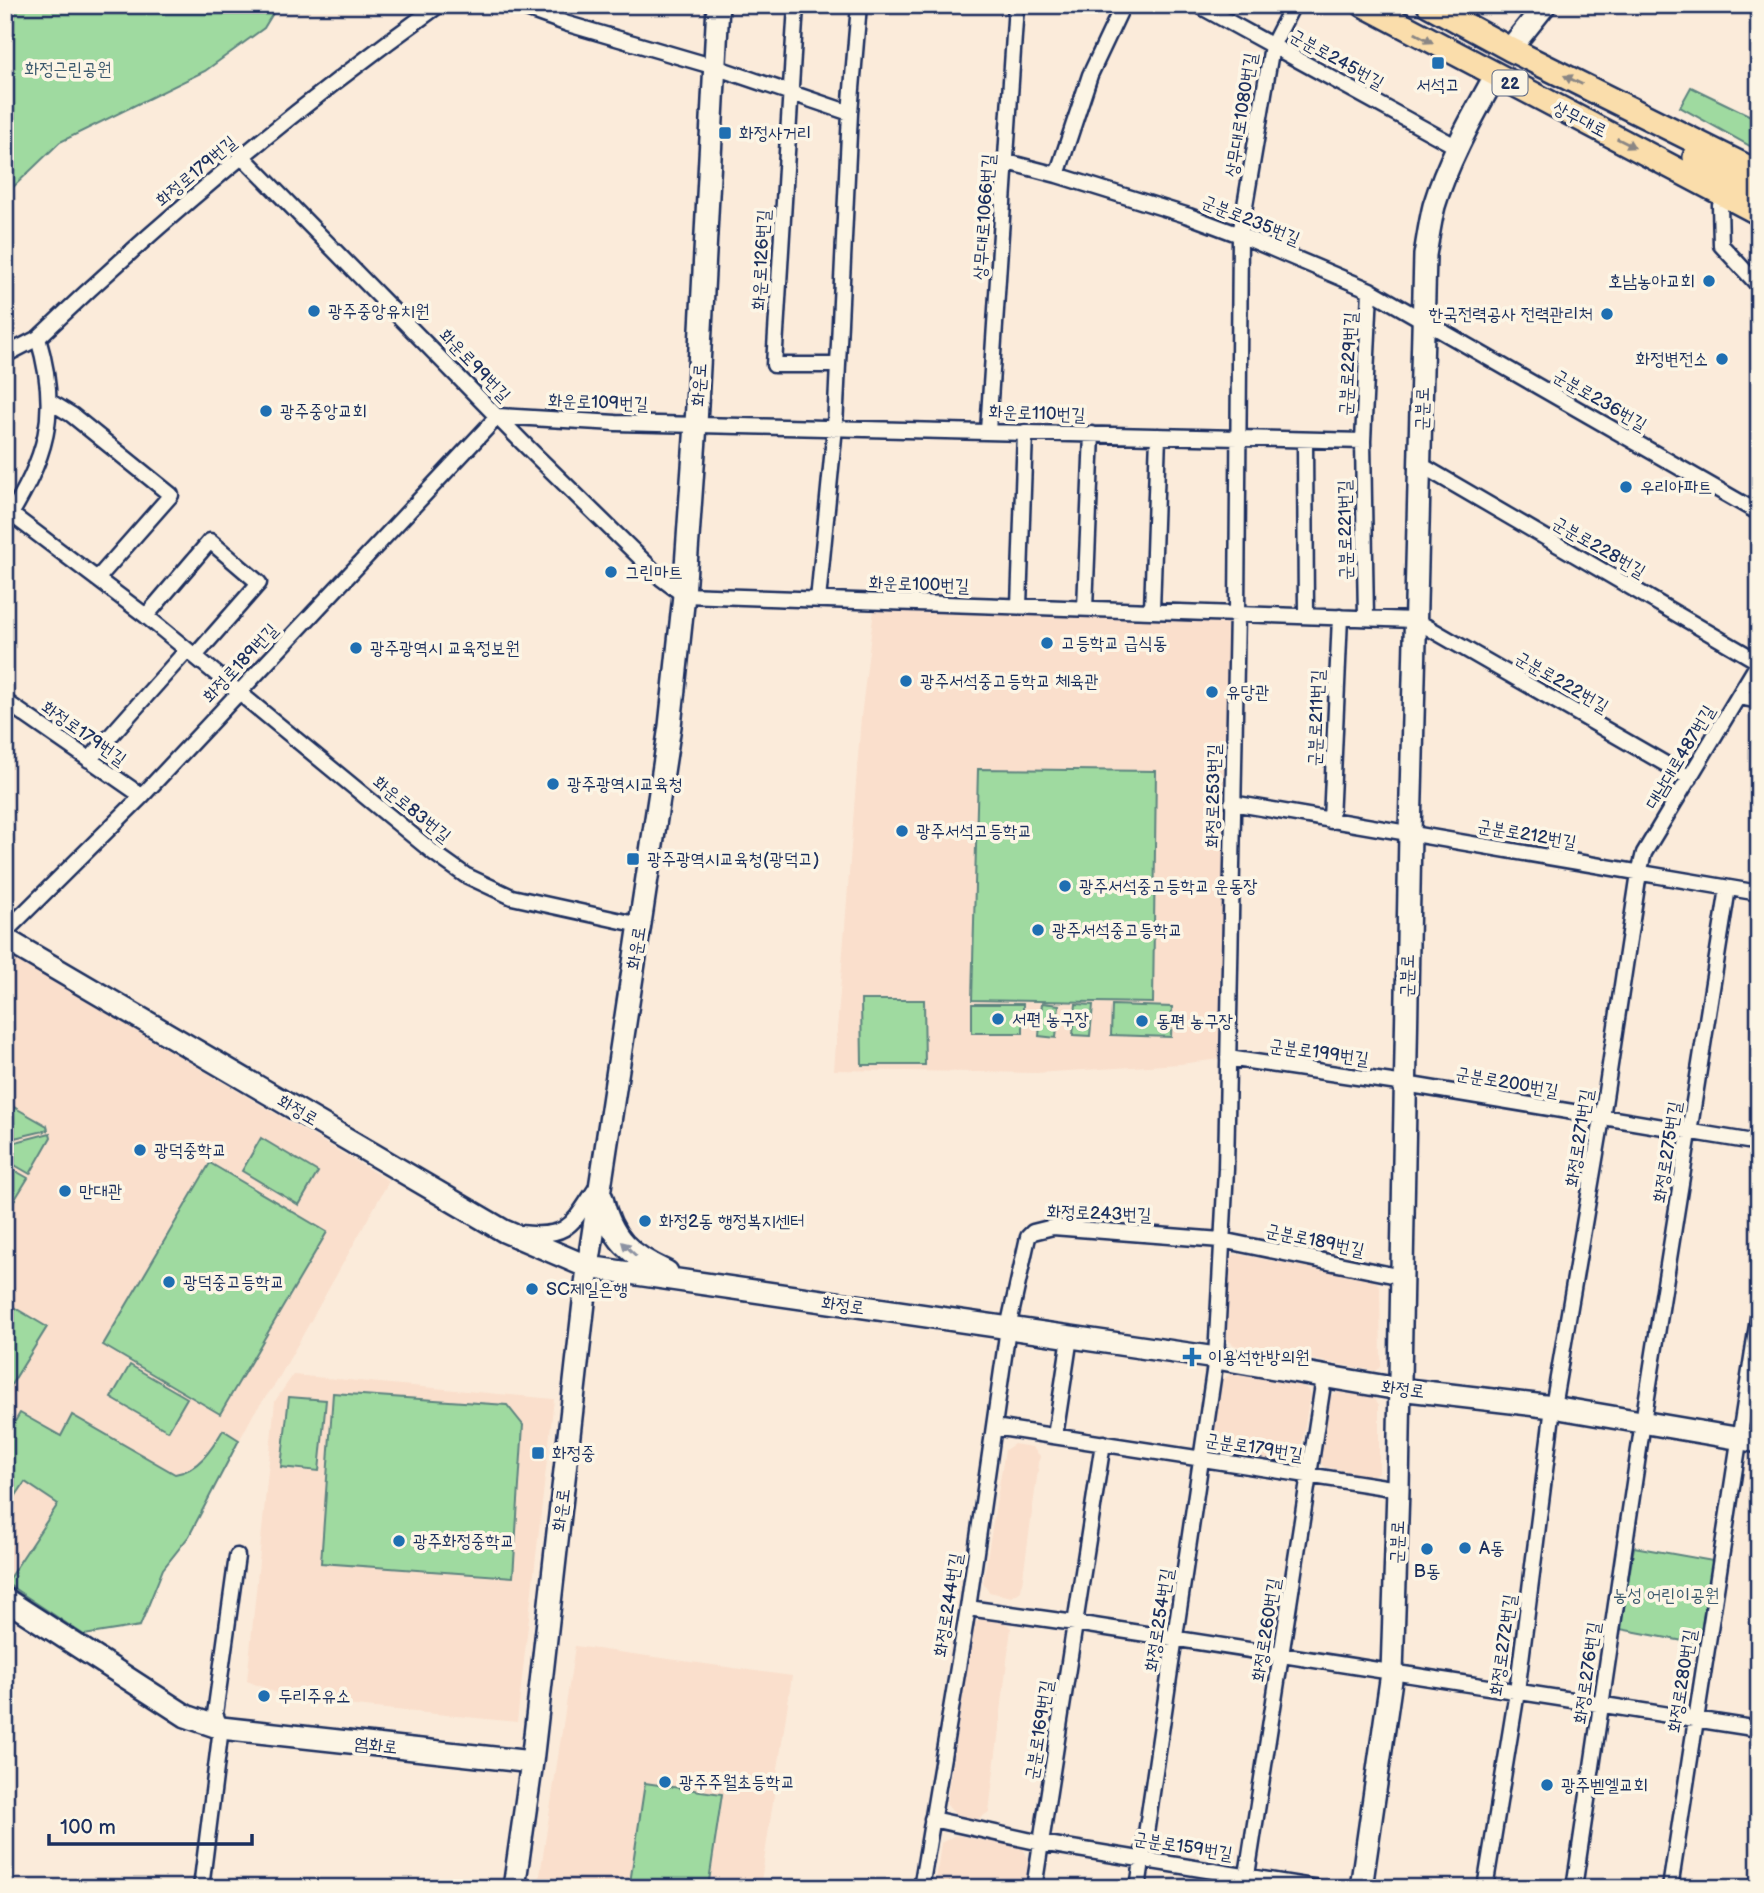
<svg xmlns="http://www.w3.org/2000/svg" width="1764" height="1893" font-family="'Balsamiq Sans','Poor Story',sans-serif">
<rect width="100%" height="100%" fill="#fbebda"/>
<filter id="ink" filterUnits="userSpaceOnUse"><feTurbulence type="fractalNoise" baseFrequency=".0143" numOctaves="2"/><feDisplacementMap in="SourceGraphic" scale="14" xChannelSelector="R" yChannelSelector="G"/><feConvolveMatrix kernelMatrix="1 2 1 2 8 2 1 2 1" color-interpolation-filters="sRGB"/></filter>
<g filter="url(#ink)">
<path fill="#fadfcc" d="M875,601L1237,613L1228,1058L1180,1064L1036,1073L834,1070L861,717Z
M5,953L389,1181L276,1383L254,1413L189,1535L163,1569L140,1626L84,1635L5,1582Z
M1235,1254L1373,1279L1380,1286L1381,1367L1375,1371L1234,1345L1227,1339L1228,1260Z
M1232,1373L1301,1383L1310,1393L1300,1457L1290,1464L1219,1452L1211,1440L1221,1381Z
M293,1375L554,1399L517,1722L294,1700L247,1681L275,1401Z
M1337,1392L1374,1397L1379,1405V1472L1371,1476L1324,1467L1317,1458L1328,1397Z
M1014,1444L1032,1447L1040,1456L1021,1591L1012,1597L989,1592L983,1583L1005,1450Z
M984,1617L1002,1620L1011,1628L989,1812L977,1820L956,1815L946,1804L973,1624Z
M575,1646L792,1676L760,1888H538Z
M955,1835L1023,1848L1030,1862L1026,1888H935L941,1843Z"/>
<path fill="#9fdaa0" stroke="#5d847f" stroke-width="2" d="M5,5H278L264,28L205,71L60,142L5,195Z
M1691,87L1759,120V151L1680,107Z
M978,769L1156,771L1153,1003L972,1000Z
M861,1000H924L925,1065H862Z
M1042,1003L1059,1005L1056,1038L1039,1036Z
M972,1004H1023V1033H972Z
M1076,1004L1093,1005L1090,1036L1073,1035Z
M1112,1005L1172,1007L1171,1037L1111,1035Z
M5,1102L47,1126L48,1130L6,1140Z
M50,1133L51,1137L30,1174L6,1160L8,1144Z
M261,1138L318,1172L299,1205L242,1171Z
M210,1163L327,1232L220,1414L103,1345Z
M5,1165L28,1178L9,1209L6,1210Z
M5,1302L47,1327L11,1385L5,1381Z
M130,1365L187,1398L168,1431L111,1398Z
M333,1393L507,1405L523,1425L513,1577L321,1563Z
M289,1397L326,1400L319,1471L281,1467Z
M20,1413L61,1436L72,1415L175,1474C198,1471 212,1449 223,1430L239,1440L189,1536L163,1569L140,1626L84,1635L6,1583L58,1504L25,1482L5,1512V1438Z
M1634,1547L1713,1561L1699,1644L1620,1629Z
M645,1783L722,1794L708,1888H659L630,1883Z"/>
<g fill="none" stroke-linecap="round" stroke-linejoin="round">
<defs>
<path id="street" d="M515,5L568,24L715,67L850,113
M796,5L774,365H837
M1198,5L1457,147
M243,157L522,442L661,578L684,595L1415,620L1690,778
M1007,162L1057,175L1189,216L1240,235L1370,290L1759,513
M1057,175L1090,75L1123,5
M1720,205L1721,245L1759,286
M5,355L38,338
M49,401L72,415L171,495L97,579
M988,431L1016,5
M1305,440L1306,616
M1421,465L1759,662
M11,514L146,616L434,853L465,875L512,897L640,925
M5,524C46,457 61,415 38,338C163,218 298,106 439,5
M818,600L835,427L850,113L859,5
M1019,606L1025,432
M1085,608L1092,434
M1152,610L1158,436
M146,616L210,541L259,583L195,656
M1366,618L1363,441L1370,290
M1739,697L1759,701
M5,701L142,796
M89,760L187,650
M1232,803L1759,893
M1331,821L1340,617
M5,932L142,796L498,416L616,423L1363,441
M1228,1058L1405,1084L1759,1143
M520,1233C569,1239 572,1224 597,1187
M994,1427L1398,1489
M1055,1436L1070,1337
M968,1608L1075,1623L1759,1729
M932,1819L1041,1843L1318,1888
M201,1888L221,1728L215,1714L237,1556
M921,1888L968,1608L1008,1328L1028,1237L1033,1232L1053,1227L1221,1240L1402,1277
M1034,1888L1103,1443
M1138,1888L1216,1358L1226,1169L1237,613L1240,235L1272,46L1293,5
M1245,1888L1324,1378
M1485,1888L1517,1692L1553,1407L1602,1118L1639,873L1644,853L1759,662
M1574,1888L1643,1422L1728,888
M1670,1888L1759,1312"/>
<path id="secondary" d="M1510,49L1545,5
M5,939L504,1231L588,1267L1216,1358L1399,1389L1553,1407L1759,1442
M602,1198C611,1239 630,1255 667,1272
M5,1599L186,1716L221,1728L532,1762
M514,1888L532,1762L588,1267L670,726L684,595L696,424L718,5
M1361,1888L1392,1673L1398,1489L1410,833L1425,255C1428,238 1430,222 1434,206C1448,160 1472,118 1495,76"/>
<path id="primary" d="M1364,5L1759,213
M1429,5L1510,49L1759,173
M1695,157L1759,193"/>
</defs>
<use href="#street" stroke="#1b2f5e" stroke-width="19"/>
<use href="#secondary" stroke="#1b2f5e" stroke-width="26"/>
<use href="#primary" stroke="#1b2f5e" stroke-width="28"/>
<use href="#street" stroke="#fcf5e5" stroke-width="14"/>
<use href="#secondary" stroke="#fcf5e5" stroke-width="21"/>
<use href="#primary" stroke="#faddab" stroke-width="23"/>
</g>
<defs><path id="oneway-solid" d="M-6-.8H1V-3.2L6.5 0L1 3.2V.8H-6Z" transform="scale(1.75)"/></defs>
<g fill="#8a8684">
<use href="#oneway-solid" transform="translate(1424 38) rotate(28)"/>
<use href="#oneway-solid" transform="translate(1573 80) rotate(-154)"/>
<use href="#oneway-solid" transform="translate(1626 143) rotate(27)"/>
</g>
<use fill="#8c92a2" href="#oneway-solid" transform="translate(629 1249) rotate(-136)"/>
</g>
<g fill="#1f6fb2" stroke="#fcf5e5" stroke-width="2.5">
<rect x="1431" y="56" width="14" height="14" rx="3.5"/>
<rect x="718" y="126" width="14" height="14" rx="3.5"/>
<circle cx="1709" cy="281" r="7"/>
<circle cx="314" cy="311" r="7"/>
<circle cx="1607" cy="314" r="7"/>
<circle cx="1722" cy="359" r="7"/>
<circle cx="266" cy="411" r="7"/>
<circle cx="1626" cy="487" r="7"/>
<circle cx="611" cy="572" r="7"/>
<circle cx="1047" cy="643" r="7"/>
<circle cx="356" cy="648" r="7"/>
<circle cx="906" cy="681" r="7"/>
<circle cx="1212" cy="692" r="7"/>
<circle cx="553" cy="784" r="7"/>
<circle cx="902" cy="831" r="7"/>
<rect x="626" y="852" width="14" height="14" rx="3.5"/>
<circle cx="1065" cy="886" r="7"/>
<circle cx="1038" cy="930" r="7"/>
<circle cx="998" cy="1019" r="7"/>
<circle cx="1142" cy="1021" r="7"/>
<circle cx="140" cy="1150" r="7"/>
<circle cx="65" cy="1191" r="7"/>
<circle cx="645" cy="1221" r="7"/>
<circle cx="169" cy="1282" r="7"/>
<circle cx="532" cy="1289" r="7"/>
<path d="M1188.5 1346.5h7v7h7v7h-7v7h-7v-7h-7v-7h7z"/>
<rect x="531" y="1446" width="14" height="14" rx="3.5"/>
<circle cx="399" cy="1541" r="7"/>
<circle cx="1465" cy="1548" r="7"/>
<circle cx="1427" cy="1549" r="7"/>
<circle cx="264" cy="1696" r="7"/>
<circle cx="665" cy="1782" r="7"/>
<circle cx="1547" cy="1785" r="7"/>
</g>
<g text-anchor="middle" stroke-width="7" stroke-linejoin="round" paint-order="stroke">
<rect fill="#fcf5e5" stroke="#5e6a86" stroke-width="2" x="1492.5" y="70.5" width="35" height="25" rx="5"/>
<g font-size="16" font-weight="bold" fill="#1b2f5e">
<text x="1510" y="89">22</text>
</g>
<g font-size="18" fill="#1b2f5e" stroke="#fcf5e5">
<text transform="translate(1337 59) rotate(29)" y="6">군분로245번길</text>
<text transform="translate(1241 115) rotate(-81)" y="6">상무대로1080번길</text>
<text transform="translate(1580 119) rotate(27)" y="6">상무대로</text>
<text transform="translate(196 171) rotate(-40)" y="6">화정로179번길</text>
<text transform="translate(984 217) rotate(-86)" y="6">상무대로1066번길</text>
<text transform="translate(1251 220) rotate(22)" y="6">군분로235번길</text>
<text transform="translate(761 260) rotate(-87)" y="6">화운로126번길</text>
<text transform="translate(1348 364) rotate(-87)" y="6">군분로229번길</text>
<text transform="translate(475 365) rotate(46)" y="6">화운로99번길</text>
<text transform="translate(699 385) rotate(-87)" y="6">화운로</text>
<text transform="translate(1600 400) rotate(30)" y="6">군분로236번길</text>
<text transform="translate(598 402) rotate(2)" y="6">화운로109번길</text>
<text transform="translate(1422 409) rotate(-89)" y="6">군분로</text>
<text transform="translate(1037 413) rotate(2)" y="6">화운로110번길</text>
<text transform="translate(1345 530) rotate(-91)" y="6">군분로221번길</text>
<text transform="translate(1599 547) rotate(30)" y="6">군분로228번길</text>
<text transform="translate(919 584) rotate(2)" y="6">화운로100번길</text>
<text transform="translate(240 663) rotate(-47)" y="6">화정로189번길</text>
<text transform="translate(1562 682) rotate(30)" y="6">군분로222번길</text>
<text transform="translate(1316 718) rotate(-88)" y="6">군분로211번길</text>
<text transform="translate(84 733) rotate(35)" y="6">화정로179번길</text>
<text transform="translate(1680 757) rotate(-59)" y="6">대남대로487번길</text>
<text transform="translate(1213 796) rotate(-89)" y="6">화정로253번길</text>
<text transform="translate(412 809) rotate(39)" y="6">화운로83번길</text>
<text transform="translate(1527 834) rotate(10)" y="6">군분로212번길</text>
<text transform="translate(636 948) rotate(-81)" y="6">화운로</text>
<text transform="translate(1407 976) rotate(-89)" y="6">군분로</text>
<text transform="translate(1319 1052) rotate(8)" y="6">군분로199번길</text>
<text transform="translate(1507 1082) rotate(10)" y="6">군분로200번길</text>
<text transform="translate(298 1110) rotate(30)" y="6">화정로</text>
<text transform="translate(1579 1138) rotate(-81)" y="6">화정로271번길</text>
<text transform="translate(1667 1152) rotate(-81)" y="6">화정로275번길</text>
<text transform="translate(1099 1213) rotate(2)" y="6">화정로243번길</text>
<text transform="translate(1315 1240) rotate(12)" y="6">군분로189번길</text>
<text transform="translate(843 1305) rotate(8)" y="6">화정로</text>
<text transform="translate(1403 1389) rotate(7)" y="6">화정로</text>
<text transform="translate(1254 1447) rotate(9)" y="6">군분로179번길</text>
<text transform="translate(561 1510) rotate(-83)" y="6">화운로</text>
<text transform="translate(1397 1542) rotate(-88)" y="6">군분로</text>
<text transform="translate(948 1605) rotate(-81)" y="6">화정로244번길</text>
<text transform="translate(1159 1620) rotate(-81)" y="6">화정로254번길</text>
<text transform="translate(1266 1630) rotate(-81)" y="6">화정로260번길</text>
<text transform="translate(1503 1645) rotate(-82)" y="6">화정로272번길</text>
<text transform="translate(1587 1673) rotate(-82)" y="6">화정로276번길</text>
<text transform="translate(1682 1681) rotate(-81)" y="6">화정로280번길</text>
<text transform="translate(1039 1730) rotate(-81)" y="6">군분로169번길</text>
<text transform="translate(376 1745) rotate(6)" y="6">염화로</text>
<text transform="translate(1183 1846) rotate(9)" y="6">군분로159번길</text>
</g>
<g font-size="18" fill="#3c5a6e" stroke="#fcf5e5">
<text x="68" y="75">화정근린공원</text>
<text x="1666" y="1601">농성 어린이공원</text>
</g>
<g font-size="18" fill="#1b2f5e" stroke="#fcf5e5" text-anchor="start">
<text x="1438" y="91" text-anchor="middle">서석고</text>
<text x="739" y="139">화정사거리</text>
<text x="1695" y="287" text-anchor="end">호남농아교회</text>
<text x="328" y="317">광주중앙유치원</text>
<text x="1593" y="320" text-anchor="end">한국전력공사 전력관리처</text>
<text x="1708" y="365" text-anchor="end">화정변전소</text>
<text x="280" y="417">광주중앙교회</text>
<text x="1640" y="493">우리아파트</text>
<text x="625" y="578">그린마트</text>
<text x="1061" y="649">고등학교 급식동</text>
<text x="370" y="654">광주광역시 교육정보원</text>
<text x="920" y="687">광주서석중고등학교 체육관</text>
<text x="1226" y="698">유당관</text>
<text x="567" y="790">광주광역시교육청</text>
<text x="916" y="837">광주서석고등학교</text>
<text x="647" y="865">광주광역시교육청(광덕고)</text>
<text x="1079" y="892">광주서석중고등학교 운동장</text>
<text x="1052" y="936">광주서석중고등학교</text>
<text x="1012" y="1025">서편 농구장</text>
<text x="1156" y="1027">동편 농구장</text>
<text x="154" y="1156">광덕중학교</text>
<text x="79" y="1197">만대관</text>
<text x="659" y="1227">화정2동 행정복지센터</text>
<text x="183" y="1288">광덕중고등학교</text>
<text x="546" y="1295">SC제일은행</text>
<text x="1208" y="1363">이용석한방의원</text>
<text x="552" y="1459">화정중</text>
<text x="413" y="1547">광주화정중학교</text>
<text x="1479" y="1554">A동</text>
<text x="1427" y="1577" text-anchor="middle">B동</text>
<text x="278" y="1702">두리주유소</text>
<text x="679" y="1788">광주주월초등학교</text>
<text x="1561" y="1791">광주벧엘교회</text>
</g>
</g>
<rect width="1764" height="1893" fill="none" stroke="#fcf5e5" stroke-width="28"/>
<rect x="14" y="14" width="1736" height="1865" fill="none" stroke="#1b2f5e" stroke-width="2.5" filter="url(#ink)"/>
<path d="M49 1834v10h203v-10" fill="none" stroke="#1b2f5e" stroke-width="3.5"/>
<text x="60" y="1834" font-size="21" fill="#1b2f5e" stroke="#fcf5e5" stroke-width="5" paint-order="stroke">100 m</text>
</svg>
